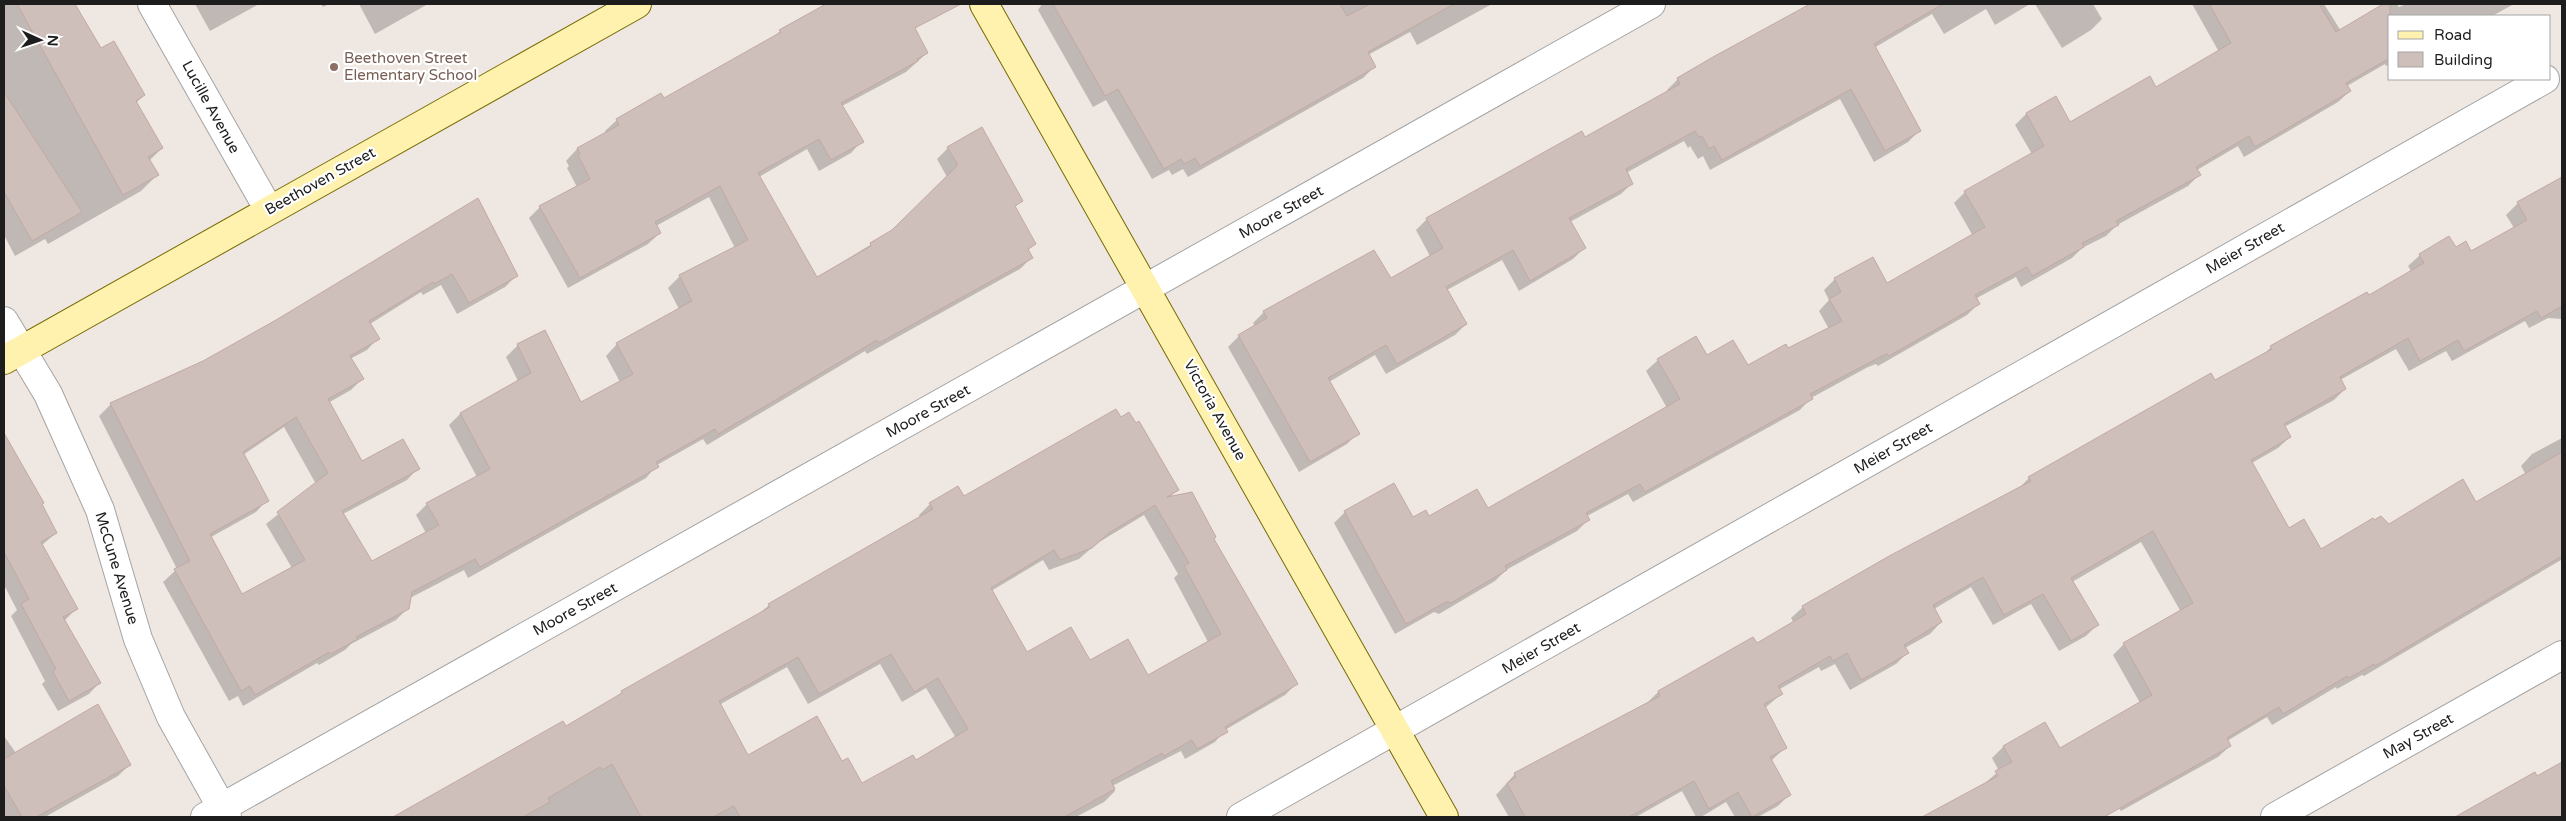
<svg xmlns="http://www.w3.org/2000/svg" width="2566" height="821" font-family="'Varela Round',sans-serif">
<rect width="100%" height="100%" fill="#efe7e1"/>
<path fill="#0003" fill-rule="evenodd" d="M4,4H74L100,50L144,95L136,103L162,148L149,161L157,175L141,191L48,244L45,239L15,256L4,235Z
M195,4H259L210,31Z
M321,4H329L323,7Z
M359,4H428L375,34Z
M833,4H909L920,24L915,29L927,53L906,72L842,106L862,141L851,153L819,171L807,149L759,177L816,278L893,231L947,177L937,159L948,148L1022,200L1014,208L1035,244L1027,251L1031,258L1020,269L867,354L865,351L707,445L703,439L657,465L646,478L468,578L464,570L410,598L408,608L396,620L351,644L345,650L319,665L317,663L243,706L238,696L229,701L163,582L177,569L99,416L111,404L204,362L276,321L478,200L516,276L505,287L457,314L441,285L423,295L421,292L370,324L378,338L367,350L350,359L362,379L351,390L328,403L362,463L418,468L407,480L343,514L371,563L426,533L416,515L427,504L477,477L449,425L460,414L518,381L506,357L518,345L581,404L620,382L606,356L617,344L679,309L668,288L680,276L735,248L709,197L656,226L660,233L648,244L568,288L529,218L540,207L577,187L567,168L569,166L566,161L577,149L606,133L605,131L617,120L664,100L773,38L780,31ZM284,427L316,484L266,524L292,568L242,595L211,537L256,512L267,500L243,455Z
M1042,4H1492L1417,45L1410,32L1368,55L1375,66L1363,78L1188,177L1183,169L1172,175L1169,170L1152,179L1106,100L1093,107L1038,10Z
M1811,4H2030L1995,25L1986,9L1944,34L1932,14L1874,48L1919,131L1908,142L1874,162L1840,99L1710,170L1703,156L1698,159L1690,146L1688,148L1684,141L1626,173L1632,183L1621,194L1570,222L1584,248L1573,259L1519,291L1502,260L1447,290L1466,324L1455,335L1386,374L1375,355L1329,382L1358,433L1347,444L1299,472L1228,347L1239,336L1255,326L1253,323L1264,312L1390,280L1430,256L1416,230L1427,219L1585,139L1668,92L1667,90L1678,79L1714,58Z
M2035,4H2093L2102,19L2091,30L2062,48Z
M2192,4H2324L2341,31L2386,4H2397L2399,7L2406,4H2514L2492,16H2390V64L2386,66L2385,64L2347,86L2350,91L2338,102L2244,157L2238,146L2197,170L2199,175L2188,186L2117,225L2106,236L2082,248L2072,258L2021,287L2016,277L1975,299L1978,304L1967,315L1878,366L1876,364L1868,367L1811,398L1800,410L1633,502L1628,494L1587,516L1588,520L1577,531L1506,570L1495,581L1439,614L1434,612L1395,634L1334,523L1345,512L1412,519L1487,510L1667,408L1646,371L1658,360L1706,357L1747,367L1829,329L1819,311L1829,300L1824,290L1835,279L1887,284L1973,236L1954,203L1965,192L2032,154L2015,125L2026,114L2055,98L2070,123L2156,89L2219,52Z
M2562,179V319L2548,318L2529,328L2525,321L2452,361L2446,351L2409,371L2396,349L2340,380L2345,389L2334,400L2284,427L2290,437L2278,448L2252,463L2288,529L2320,550L2374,522L2388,525L2475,504L2526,475L2521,466L2532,454L2562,438V562L2561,560L2364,676L2362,675L2337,689L2336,687L2272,725L2267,717L2227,741L2230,746L2218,757L2121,811L2119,808L2103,817H1936L1984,784L1999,771L1992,758L2003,747L2059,750L2140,703L2113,655L2124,644L2181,612L2141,542L2072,582L2097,625L2086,636L2059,651L2031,604L1993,625L1971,587L1934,609L1941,622L1930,634L1905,648L1907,653L1896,664L1850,690L1835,664L1821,671L1819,667L1778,690L1781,694L1765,708L1786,747L1771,761L1790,794L1778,806L1758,817H1735L1726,802L1701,817H1696L1682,791L1636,817H1509L1496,795L1515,774L1647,703L1658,692L1757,644L1794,623L1791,618L1803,607L2018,489L2029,478L2214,382L2262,356L2271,347L2368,297L2411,271L2408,266L2420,255L2455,249L2471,253L2514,228L2506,215L2518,203Z
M19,462L56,533L42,545L76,609L64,621L100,682L89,694L58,711L42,684L45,681L11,616L17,610L4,585V471Z
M1177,490L1169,498L1213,539L1296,684L1285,695L1225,730L1215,742L1185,759L1181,751L1112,786L1115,791L1104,802L1076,817L406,816L566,728L615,698L622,692L759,614L769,605L920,518L919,515L930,504L964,498ZM1144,515L1178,574L1174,578L1208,642L1148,676L1090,661L1027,654L991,591L1043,560L1049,570L1079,559L1096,544ZM880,664L902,702L926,688L956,738L916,762L862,785L842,763L747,757L719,705L787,667L808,704Z
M4,736L16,753L129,765L118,776L45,817H4Z
M2562,764V817H2459L2534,774L2537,778Z"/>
<path fill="#cfbfba" stroke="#c2a9a2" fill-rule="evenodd" d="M17,4H75L101,48L114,41L145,95L136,101L163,148L148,157L159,175L123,195Z
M826,4H961L915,28L928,53L917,59L918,61L841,103L864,142L831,160L819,139L758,173L817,277L871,246L870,243L892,230L958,165L947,147L982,127L1023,201L1015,206L1036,244L1028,249L1033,258L879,343L877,340L718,434L715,429L656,462L659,467L480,567L475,559L412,592L409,609L356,637L358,639L331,654L329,652L255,695L250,686L241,691L174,569L190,561L110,403L203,361L276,320L478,198L518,276L469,303L452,274L434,284L433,282L369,321L380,339L350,356L364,379L328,399L362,461L403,439L420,469L342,511L372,561L439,525L426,503L490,469L460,413L531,373L517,344L545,330L581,402L633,374L616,343L692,301L679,275L748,240L720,186L655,222L661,233L580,278L539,206L590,179L578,155L580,154L577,148L619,125L616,119L661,93L664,98L781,32L779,30ZM296,417L328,473L277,512L305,560L242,594L210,534L269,501L243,452Z
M1053,4H1340L1347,16L1370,4H1454L1368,52L1376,67L1307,106L1200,166L1195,158L1184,164L1181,159L1164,169L1118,89L1105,96Z
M1810,4H1943L1874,44L1921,131L1885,151L1851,89L1722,160L1714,146L1709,149L1702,136L1699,137L1695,131L1626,169L1633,184L1569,218L1586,248L1530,281L1513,250L1446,287L1467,324L1397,364L1386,345L1328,378L1360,434L1310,462L1238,335L1267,318L1263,311L1374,250L1391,278L1443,248L1426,218L1582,131L1585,137L1680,84L1677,78L1713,57Z
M2209,4H2319L2336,32L2383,4H2390V58L2346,83L2351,91L2255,147L2249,136L2196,167L2201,175L2116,221L2119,225L2082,243L2084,247L2032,276L2027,267L1975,295L1980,304L1889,356L1887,354L1880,357L1810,394L1813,399L1645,492L1640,484L1586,513L1590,520L1505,566L1507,570L1451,603L1446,602L1406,624L1344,511L1394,483L1413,517L1426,510L1429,516L1477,489L1488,508L1680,399L1657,359L1696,336L1707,355L1733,340L1748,365L1786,344L1788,348L1842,321L1829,299L1841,292L1834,278L1873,257L1887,283L1985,227L1964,191L2044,146L2026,113L2056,96L2070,122L2150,76L2156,87L2231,43Z
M4,92L82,212L32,241L4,192Z
M2562,177V306L2541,318L2537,311L2464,351L2458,340L2420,361L2408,338L2340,377L2346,389L2284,424L2291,437L2251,460L2289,528L2304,519L2321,549L2373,518L2374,520L2381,516L2389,524L2463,479L2476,502L2562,452V556L2375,666L2374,664L2349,678L2347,676L2283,714L2279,707L2227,738L2231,746L2104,817H1922L1998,776L1995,771L2012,762L2003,746L2045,722L2060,748L2152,695L2123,643L2193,603L2153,531L2071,578L2099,625L2071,641L2043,594L2004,615L1983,577L1933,605L1942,622L1904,645L1909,653L1861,680L1847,653L1833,661L1830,656L1778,686L1783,694L1764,704L1787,748L1770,757L1791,795L1752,817L1738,792L1709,809L1694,781L1629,817H1525L1507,783L1516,777L1514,773L1660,696L1658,691L1753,637L1757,643L1806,614L1802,606L1891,555L2031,481L2028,477L2211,373L2215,380L2272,349L2270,346L2367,292L2369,295L2424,263L2419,254L2449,236L2456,247L2466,241L2471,251L2527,220L2517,202Z
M1116,409L1121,417L1129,412L1136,423L1139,421L1179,490L1167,497L1192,492L1216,537L1214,539L1298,684L1225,727L1228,732L1197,749L1192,740L1164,756L1162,753L1111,781L1115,789L1064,817H740L734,806L713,817H641L612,764L602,770L600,767L548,798L550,802L523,817H393L563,721L566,726L622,693L621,691L770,607L768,604L933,509L929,503L958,486L964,496ZM1155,505L1189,563L1184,566L1221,634L1148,675L1128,639L1090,660L1071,627L1027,652L991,588L1054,550L1060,560L1092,548L1109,533ZM891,654L914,692L938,678L968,729L916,760L913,755L862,783L848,758L842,761L817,716L748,755L719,701L798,657L819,694Z
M4,433L44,503L42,504L57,533L41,542L78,609L63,617L101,683L69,701L53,672L56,669L21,604L29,599L4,552Z
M98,704L131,765L36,817H22L4,786V759Z
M2562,762V817H2455L2535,772L2537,776Z"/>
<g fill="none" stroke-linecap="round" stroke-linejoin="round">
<defs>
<path id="street" d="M152,4L269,210
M4,321L48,394L100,510L138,639L171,717L227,817
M205,817L1651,4
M1241,817L2545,79
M2275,817L2562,655"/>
<path id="secondary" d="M984,4L1444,817
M4,360L637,4"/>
</defs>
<use href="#street" stroke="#a4a4a4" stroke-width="30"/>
<use href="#secondary" stroke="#776b00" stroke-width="30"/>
<use href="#street" stroke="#fff" stroke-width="28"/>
<use href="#secondary" stroke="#fff2af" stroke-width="28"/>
</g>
<circle fill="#8d6e63" stroke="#fff" stroke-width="2" cx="334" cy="67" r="5"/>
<g text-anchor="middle" stroke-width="4.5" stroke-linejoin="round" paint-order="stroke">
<g font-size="15" fill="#785e54" stroke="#fff" text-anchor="start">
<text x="344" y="63">Beethoven Street<tspan x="344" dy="17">Elementary School</tspan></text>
</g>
<g font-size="15" fill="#1d1d1d" stroke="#fff">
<text transform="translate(211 107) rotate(61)" y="5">Lucille Avenue</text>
<text transform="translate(320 181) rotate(-29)" y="5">Beethoven Street</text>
<text transform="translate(1281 212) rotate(-29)" y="5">Moore Street</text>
<text transform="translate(2245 248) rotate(-30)" y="5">Meier Street</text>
<text transform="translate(1215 410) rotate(61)" y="5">Victoria Avenue</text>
<text transform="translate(928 411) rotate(-29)" y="5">Moore Street</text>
<text transform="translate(1893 448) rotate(-30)" y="5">Meier Street</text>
<text transform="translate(117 568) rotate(73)" y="5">McCune Avenue</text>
<text transform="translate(575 609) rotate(-29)" y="5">Moore Street</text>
<text transform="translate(1541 648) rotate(-30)" y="5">Meier Street</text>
<text transform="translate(2418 736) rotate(-29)" y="5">May Street</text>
</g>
</g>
<rect width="2566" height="821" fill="none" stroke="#1d1d1d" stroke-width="10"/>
<rect x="2388" y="15" width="162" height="65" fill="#ffffff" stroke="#a5a5a5"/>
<rect x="2398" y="31" width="25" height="8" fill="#fff2af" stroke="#a5a5a5"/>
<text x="2434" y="40" font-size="15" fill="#1d1d1d">Road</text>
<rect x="2398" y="52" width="25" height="15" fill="#cfbfba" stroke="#a5a5a5"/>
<text x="2434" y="65" font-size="15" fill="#1d1d1d">Building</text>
<g transform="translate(40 40) rotate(93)" stroke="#ffffff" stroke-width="4" paint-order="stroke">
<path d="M0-4L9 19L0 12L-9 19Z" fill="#1d1d1d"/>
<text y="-8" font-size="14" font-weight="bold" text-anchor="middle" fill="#1d1d1d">N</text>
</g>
</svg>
